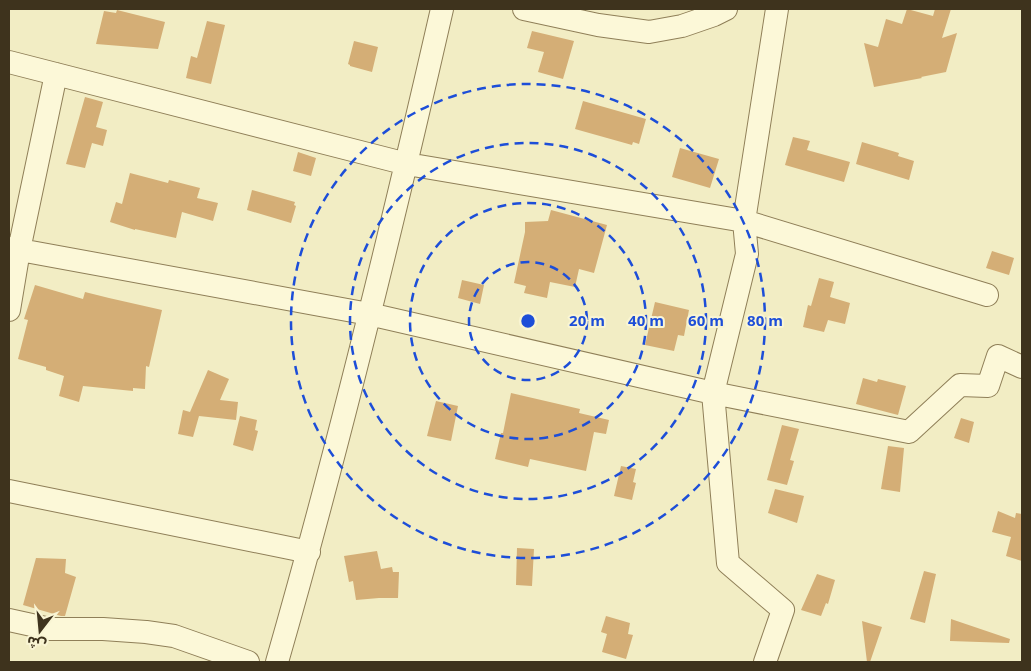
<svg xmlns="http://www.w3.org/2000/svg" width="1031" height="671" font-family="Georgia,'Noto Sans Arabic',serif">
<rect width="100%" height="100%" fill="#f2edc4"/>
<path fill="#d4ae76" d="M907,9L933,16L935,9H951L942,38L957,33L946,72L921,77L922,78L874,87L864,43L878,47L886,19L902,24Z
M117,10L165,22L158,49L96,44L104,11L116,13Z
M207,21L225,25L211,84L186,78L191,56L197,58Z
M532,31L574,41L563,79L538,72L544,52L527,48Z
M354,41L378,47L372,72L350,66V65L348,64Z
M85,97L103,102L96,127L107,130L103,146L92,143L85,168L66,164Z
M583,101L646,119L639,144L633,142L632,145L575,129Z
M793,137L810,141L807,150L850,162L844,182L785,165Z
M862,142L899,153L898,156L914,161L909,180L856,164Z
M680,148L719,159L710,188L672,177Z
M298,152L316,158L311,176L293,171Z
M130,173L168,183L169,180L200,188L197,198L218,203L213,221L182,212L176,238L135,229V230L110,222L116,202L122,204Z
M252,190L295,202L294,205L296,206L291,223L247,210Z
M551,210L607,225L594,273L579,269L575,287L550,282L547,298L524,293L526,286L514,283L525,232V222L548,221Z
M992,251L1014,258L1009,275L986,268Z
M819,278L834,282L830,297L850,303L845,324L828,320L824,332L803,327L808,305L811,306Z
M462,280L484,285L480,304L458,298Z
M35,285L83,299L85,292L109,298L162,310L149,367L146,366L145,389L133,388V391L83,386L79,402L59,396L64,376L46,370V367L18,359L28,320L24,319Z
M655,302L689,310L684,336L678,335L674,351L645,345Z
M208,370L229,379L220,400L238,402L236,420L199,416L193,437L178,434L183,410L190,412Z
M863,378L877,382L878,379L906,386L898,415L856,404Z
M511,393L580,409L579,413L609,420L606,434L594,432L586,471L530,459L528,467L495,459L501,433H503Z
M436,401L458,406L451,441L427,436Z
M240,416L257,420L255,430L258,431L253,451L233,445Z
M961,418L974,422L969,443L954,438Z
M782,425L799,429L790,460L794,461L787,485L767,480Z
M888,446L904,448L900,492L881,489Z
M621,466L636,469L633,482L636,483L632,500L614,496Z
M775,489L804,496L797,523L768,513Z
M998,511L1015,518L1016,513L1022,514V561L1006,556L1011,537L992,532Z
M517,548L534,549L532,586L516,585Z
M377,551L381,569L392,567L393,572H399L398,598H379L356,600L353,581L349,582L344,556Z
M36,558L66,559L65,573L76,577L65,616H61L23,605Z
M924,571L936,574L925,623L910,619Z
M817,574L835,580L828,604L826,603L821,616L801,610Z
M606,616L630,623L628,634L633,635L626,659L602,652L607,634L601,632Z
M951,619L1010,639L1009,643L950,641Z
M862,621L882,627L870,662H867Z"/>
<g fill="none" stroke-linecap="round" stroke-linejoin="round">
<defs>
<path id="minor" d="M524,9L598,25L649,32L682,26L714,15L726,9
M9,62L407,164L744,221L987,295
M9,248L369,314L713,393L909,432L960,385L988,386L998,356L1022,367
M9,310L19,250L56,74
M9,491L309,552
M9,620L50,629H103L146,632L174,636L248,662
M277,662C339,446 392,228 442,9
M765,662L783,610L728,563L713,393L747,254L744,221L777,9"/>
</defs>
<use href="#minor" stroke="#8f7f58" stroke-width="24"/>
<use href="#minor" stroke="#fcf8d8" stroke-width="22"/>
</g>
<g fill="none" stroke="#1d4ed8" stroke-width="2.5" stroke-dasharray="9 6">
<circle cx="528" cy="321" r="59"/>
<circle cx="528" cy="321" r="118"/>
<circle cx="528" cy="321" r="178"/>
<circle cx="528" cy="321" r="237"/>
</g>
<circle cx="528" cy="321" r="8" fill="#1d4ed8" stroke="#f9f5d4" stroke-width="2.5"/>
<g font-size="15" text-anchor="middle" font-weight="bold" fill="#1d4ed8" stroke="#f9f5d4" stroke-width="4" stroke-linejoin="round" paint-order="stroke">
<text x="587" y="326">20 m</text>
<text x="646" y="326">40 m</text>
<text x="706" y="326">60 m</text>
<text x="765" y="326">80 m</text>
</g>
<rect width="1031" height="671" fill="none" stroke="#3e331d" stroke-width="20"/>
<g transform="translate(40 631) rotate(196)" stroke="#f9f5d4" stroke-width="4" paint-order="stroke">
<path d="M0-4L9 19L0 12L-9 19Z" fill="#3e331d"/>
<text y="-8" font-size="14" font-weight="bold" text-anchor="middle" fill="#3e331d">ش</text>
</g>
</svg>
